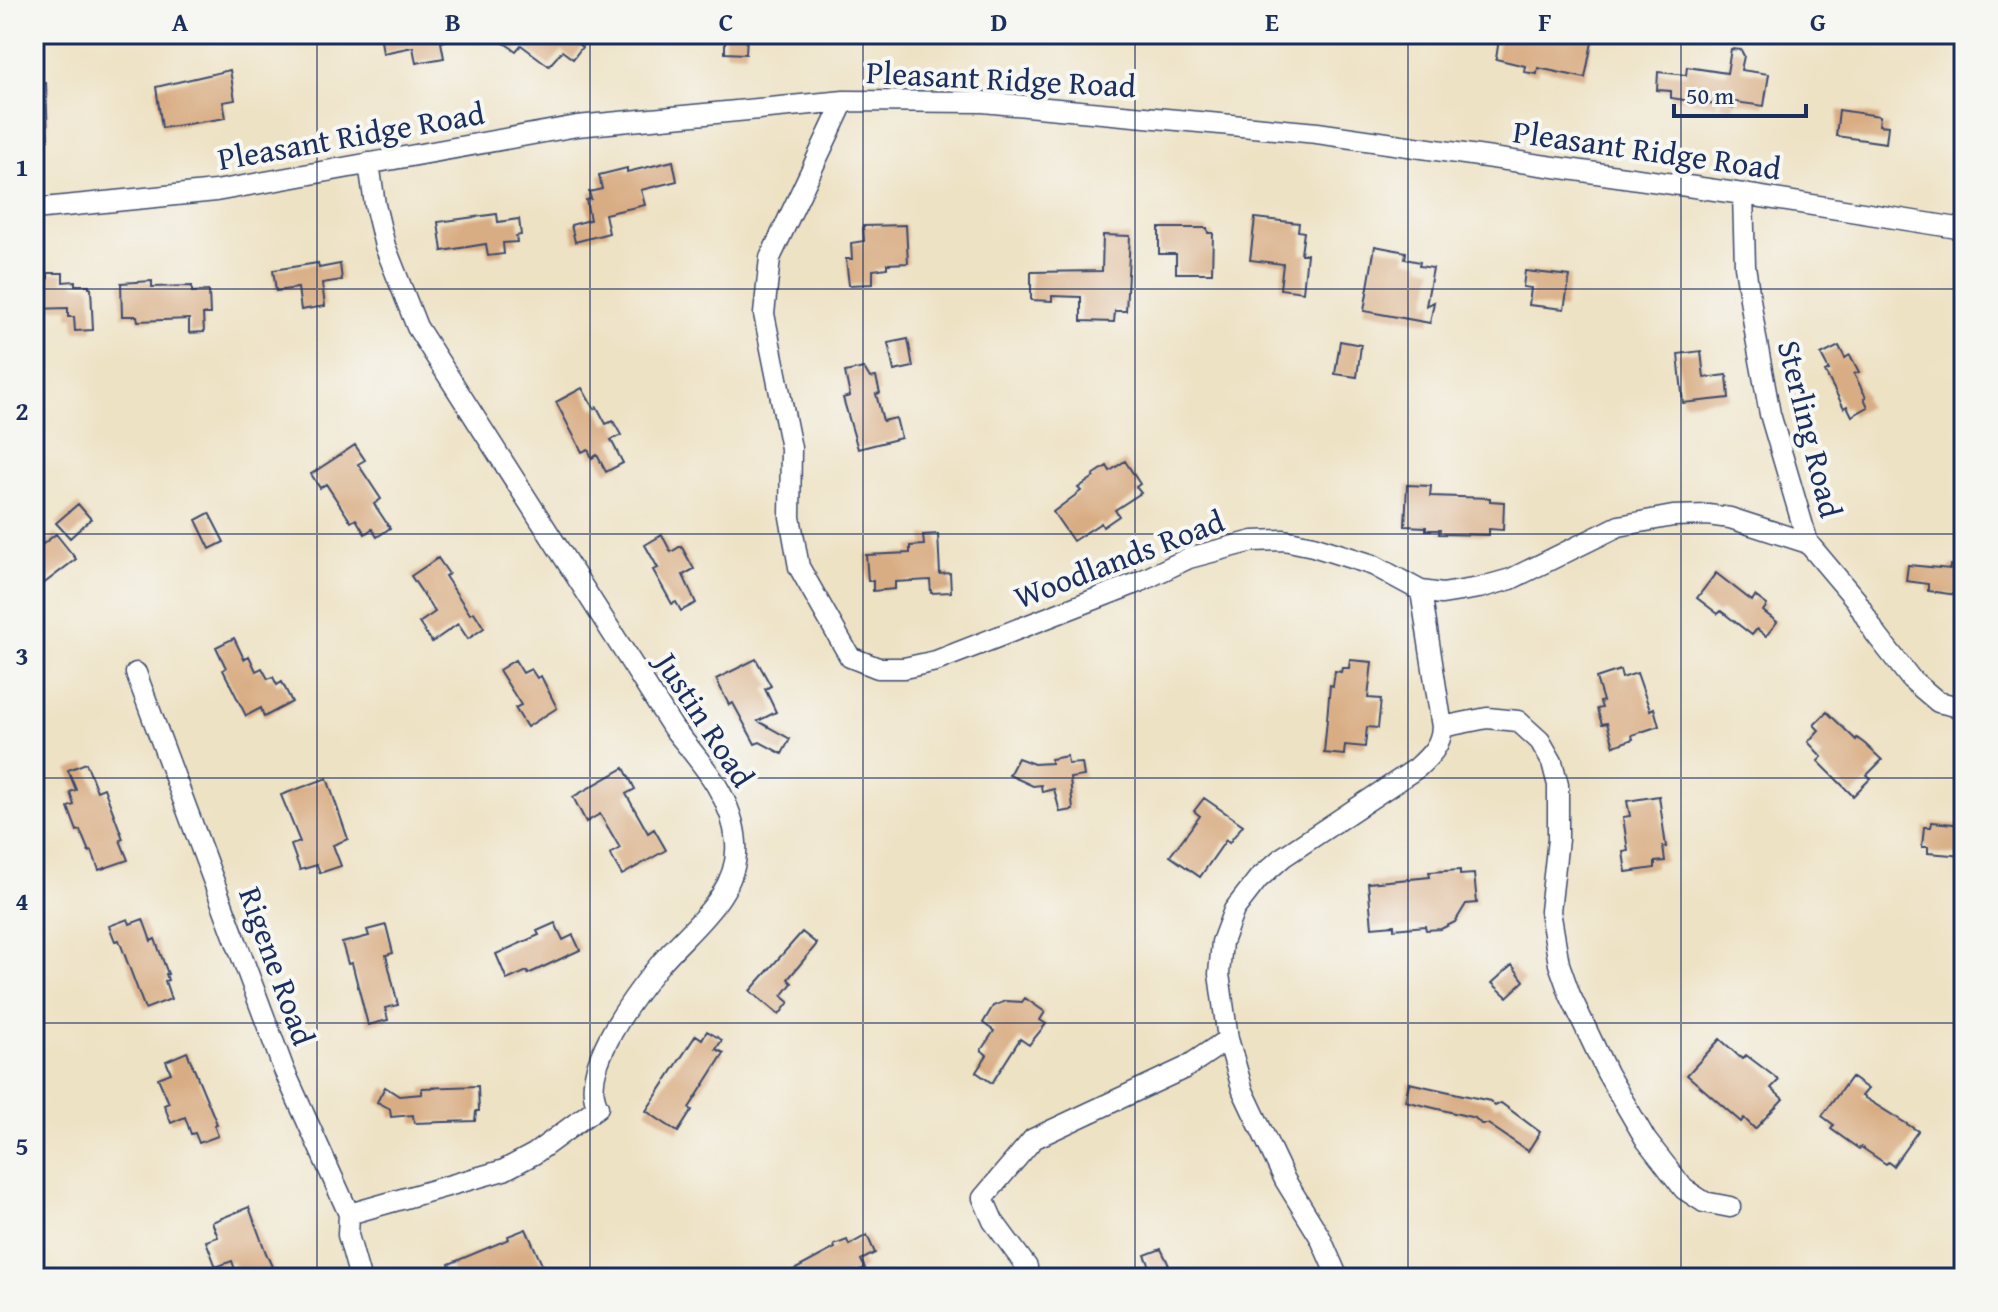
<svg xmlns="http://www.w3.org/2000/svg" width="1998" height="1312" font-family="'Gentium Book Plus',serif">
<rect width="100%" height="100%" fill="#f6f6f2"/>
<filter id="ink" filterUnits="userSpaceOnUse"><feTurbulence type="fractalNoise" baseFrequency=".0125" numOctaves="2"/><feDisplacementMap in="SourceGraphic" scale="16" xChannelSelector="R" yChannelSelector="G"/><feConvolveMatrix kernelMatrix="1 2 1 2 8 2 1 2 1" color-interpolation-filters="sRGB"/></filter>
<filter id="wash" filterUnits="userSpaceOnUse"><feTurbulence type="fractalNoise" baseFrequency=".006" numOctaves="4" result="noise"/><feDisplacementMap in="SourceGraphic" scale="32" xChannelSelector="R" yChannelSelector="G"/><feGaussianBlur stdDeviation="1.8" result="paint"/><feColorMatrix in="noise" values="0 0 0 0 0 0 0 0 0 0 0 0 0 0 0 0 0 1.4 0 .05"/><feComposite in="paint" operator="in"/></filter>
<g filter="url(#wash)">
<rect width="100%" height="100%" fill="#eee2c4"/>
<g id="blocks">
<path fill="#d9ad84" d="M380,34H444L445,41L441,42L444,58L416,63L413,47L383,53Z
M491,34H564L582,47L573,59L562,51L549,66L521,45L516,51Z
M725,34H747L746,54L725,53Z
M1512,34H1574L1593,37L1585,78L1538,68L1537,74L1524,72L1525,66L1496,59L1499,39L1511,40Z
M1731,49L1741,50L1744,56L1741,70L1769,74L1764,106L1735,102L1733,108L1721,106L1722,100L1717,99V105L1671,98V91L1657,90L1658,72L1686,75L1687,67L1727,73Z
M230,70L235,100L223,102L226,118L162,128L156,87Z
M34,83H46L48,139H34Z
M1839,110L1880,116L1879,125L1888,126L1886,143L1836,136Z
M673,161L677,181L641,190L645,205L605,214L609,233L575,242L571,225L590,220L586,200L591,199L589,192L602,189L599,175L627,168V172Z
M497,214L498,222L519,219L521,235L516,236L517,242L503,243L504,254L488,256L486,244L442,251L438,222Z
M1255,218L1299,223L1298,231L1304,232L1301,254H1307L1303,292L1280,289L1283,264L1250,260Z
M906,225L908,263L887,264V268L873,270V284L849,285L846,259H852L851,243L864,241L863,226Z
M1159,228H1207L1208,233H1213L1212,273H1176V254H1159Z
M1103,235L1130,236L1126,311H1115L1114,322L1081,321V297L1052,296V301L1031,300V272L1102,271Z
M1375,246L1406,252L1405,259L1420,262L1419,266L1433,268L1426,306L1434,302L1430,323L1364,311Z
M318,263L319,268L340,264L342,280L322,283L325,306L301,310L298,288L276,291L273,270Z
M1525,271L1570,276L1564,309L1529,305L1531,288L1523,287Z
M48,273H63V282L75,281V285H89V288H91L93,330L75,331L74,317H68V308L34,309V285H36V281L48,280Z
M152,281V287L192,286V292L209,291L210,314H203L204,332L189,333V319L138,321L137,316H122L121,283Z
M908,339L913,367L894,371L888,343Z
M1340,341L1361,345L1357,377L1335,374Z
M1839,346L1845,358L1850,355L1859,372L1854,374L1866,397L1864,398L1868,407L1852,416L1847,406L1844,408L1825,372L1829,370L1821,355Z
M1701,351L1704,378L1727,375L1729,398L1683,403L1678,354Z
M864,368L870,378L876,377L880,393L876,394L883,421L896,418L901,438L858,449L843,398L850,396L845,372Z
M582,388L594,409L597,407L606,424L613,421L621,435L611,440L623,463L606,472L597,455L592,458L588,449L582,452L556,402Z
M355,445L365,460L358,464L381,499L374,504L390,528L377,537L372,529L365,534L356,519L351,522L326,484L320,488L311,474Z
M1125,461L1140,484L1136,487L1141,493L1115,510L1119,516L1103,527L1101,523L1073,541L1053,512L1081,491L1078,488L1094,477L1093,475L1107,466L1110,471Z
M1407,485L1431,486L1430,496L1490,498V501L1504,502L1503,530L1489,529V535L1439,534L1440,530H1426V527L1405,526Z
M78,504L91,519L70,538L56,523Z
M209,513L224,542L210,549L196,520Z
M56,534L76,559L34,591V551Z
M938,534L940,574L950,573L951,592L931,593L930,580L895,582V589L873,591V581H868L866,555L910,553V546L924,545L923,535Z
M662,535L671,552L681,546L694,569L683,575L696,603L681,611L676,602L672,604L653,570L658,568L645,545Z
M438,558L449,574L445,576L470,614L474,612L484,628L468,639L458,624L432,642L419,623L435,612L411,576Z
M1908,565L1950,569V565L1964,567V596L1928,591V584L1906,581Z
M1716,573L1752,601L1755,596L1767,605L1763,611L1777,622L1766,636L1757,629L1752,635L1721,611L1718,614L1697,598Z
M234,638L244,659L249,656L256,671L262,668L268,679L273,677L277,685L282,682L292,702L264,717L261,708L246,716L223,670L226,668L216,647Z
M756,659L771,686L765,689L776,712L758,721L790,739L782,754L760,742L755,744L733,703L729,705L716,679Z
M515,660L523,673L531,669L537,678L541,676L557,708L527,727L515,708L521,705L499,670Z
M1350,660L1372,662L1368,698L1381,699L1378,728L1367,727L1365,747L1345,745L1344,755L1324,753L1330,685L1333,686L1335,671L1341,672L1342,668H1349Z
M1620,670L1622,678L1637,673L1650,710L1654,708L1659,726L1632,735L1633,739L1614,746L1607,723L1602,724L1597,709L1602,708L1600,702L1603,701L1596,678Z
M1827,712L1856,740L1857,738L1865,744L1882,760L1867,775L1871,778L1853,796L1818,761L1822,757L1808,742L1819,730L1814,725Z
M1067,756L1068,764L1082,763L1084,776L1070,778L1073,810L1060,812L1054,789L1042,792L1041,785L1033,786L1009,775L1018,758L1034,764L1051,763V759Z
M86,763L97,791L104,788L123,839L120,840L128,860L99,870L92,851L89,852L80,830L77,831L68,807L74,805L70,792L76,790L68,770Z
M624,768L635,789L626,794L648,833L654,829L666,850L622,875L610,854L620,848L600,814L586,822L573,797Z
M327,778L348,839L333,845L341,866L320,873L317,865L300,870L291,845L300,842L281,795Z
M1659,796L1666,847H1663L1665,861L1655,862V868L1626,872L1623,852L1628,851L1623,817L1630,816L1627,801Z
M1204,798L1243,825L1229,843L1226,840L1200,877L1170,856L1200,816L1194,811Z
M1932,822L1964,825V856L1928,853V847H1922L1924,827H1931Z
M1460,870V875L1474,874L1477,903L1466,904L1455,922L1441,929L1426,930L1425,926L1394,929V925L1372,927L1368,883L1430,877L1429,872Z
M128,919L130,924L143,919L151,941L155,939L168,974H166L168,980L165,981L171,999L145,1009L119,940L115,941L109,926Z
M555,923L563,940L573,935L580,950L528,974L527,971L507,980L496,954L539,935L537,931Z
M386,925L393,953L386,955L398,1005L385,1008L388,1020L368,1025L352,963L348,964L342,943L369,936L367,930Z
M802,932L817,944L788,979L792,983L782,996L789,1002L779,1015L750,991Z
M1512,965L1524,981L1507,997L1492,983Z
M1025,998L1045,1012L1040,1020L1046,1024L1029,1045L1020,1039L992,1083L976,1072L987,1055L981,1050L994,1031L983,1023L993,1006L1006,1001L1022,1002Z
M707,1031L722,1040L716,1049L724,1053L689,1108L692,1110L678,1132L646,1111L696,1035L702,1039Z
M1720,1039L1742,1059L1746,1055L1779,1080L1771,1088L1783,1099L1755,1129L1744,1118L1741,1122L1687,1075Z
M187,1052L217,1124L214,1125L218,1136L199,1143L195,1133L191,1134L185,1117L171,1123L164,1105L169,1103L158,1078L171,1073L166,1061Z
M1851,1077L1868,1089L1862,1096L1918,1131L1893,1166L1888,1162L1886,1164L1861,1147L1859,1149L1831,1129L1834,1125L1822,1116Z
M1409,1083L1490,1101L1495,1106L1501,1103L1540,1132L1528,1151L1488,1124H1481L1475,1118L1405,1101Z
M478,1086L479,1111H476L475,1121L414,1123L413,1115L391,1117L390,1109L377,1102L385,1087L399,1096L422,1094V1088Z
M249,1207L266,1253L277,1278H238L232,1261L216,1267L206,1241L218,1237L212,1222Z
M526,1229L548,1278H526L523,1272L511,1278H455L449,1264L509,1239L508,1236Z
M867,1235L875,1253L861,1260L865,1268L852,1275L851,1272L840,1278H779L835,1248L834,1245L847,1240L849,1245Z
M1161,1249L1167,1261L1174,1278H1155L1145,1255Z"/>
</g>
</g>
<g filter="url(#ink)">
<use href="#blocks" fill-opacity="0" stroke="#3b4a6d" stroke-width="2"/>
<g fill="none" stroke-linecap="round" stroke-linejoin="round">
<defs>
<path id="minor" d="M844,101L770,258L764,314L791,448L790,517L799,567L850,657L878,668H904L936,661L1139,582L1189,558L1253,541L1284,540L1313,546L1373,565L1421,591L1442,594L1479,588L1511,579L1619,526L1673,516L1708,515L1730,518L1808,543
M1743,194L1745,266L1756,338L1770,414L1808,543L1856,600L1875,633L1911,679L1938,702L1964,708
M34,209L216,191L577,126L844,101L983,102L1317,133L1743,194L1964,229
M136,673L284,1070L349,1214L348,1235L360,1278
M1442,727L1487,718L1518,721L1540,741L1552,762L1558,785V839L1550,911L1559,964L1570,995L1607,1073L1646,1140L1684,1189L1704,1202L1730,1207
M349,1214L504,1170L534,1154L598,1107C577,1069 637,992 661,963C691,928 740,894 736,843C733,797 700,761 673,728L417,327L385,246L375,205L369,163
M1027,1267L993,1221L983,1198L1033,1139L1185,1068L1228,1039
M1338,1278L1320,1237L1285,1180L1243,1091L1228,1039L1219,974L1222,942L1234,910L1258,879L1283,857L1417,768C1430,756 1441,746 1442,727L1421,591"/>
</defs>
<use href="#minor" stroke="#3b4a6d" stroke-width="23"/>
<use href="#minor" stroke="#fff" stroke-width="20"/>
</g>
</g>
<path fill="none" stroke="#1b2f5e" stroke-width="2" stroke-opacity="0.55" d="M317,34V1278M590,34V1278M863,34V1278M1135,34V1278M1408,34V1278M1681,34V1278M34,289H1964M34,534H1964M34,778H1964M34,1023H1964"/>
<g text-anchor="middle" stroke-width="8" stroke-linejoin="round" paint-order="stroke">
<g font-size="32" fill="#1b2f5e" stroke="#f6f6f2">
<text transform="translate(1001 79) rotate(3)" y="11">Pleasant Ridge Road</text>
<text transform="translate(351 136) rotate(-10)" y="11">Pleasant Ridge Road</text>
<text transform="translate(1647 150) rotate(8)" y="11">Pleasant Ridge Road</text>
<text transform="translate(1810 429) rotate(76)" y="11">Sterling Road</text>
<text transform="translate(1119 559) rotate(-21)" y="11">Woodlands Road</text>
<text transform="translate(705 720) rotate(57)" y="11">Justin Road</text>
<text transform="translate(277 966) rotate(70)" y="11">Rigene Road</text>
</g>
</g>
<rect width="1998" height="1312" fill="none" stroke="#f6f6f2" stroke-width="88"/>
<path d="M1674 104v12h132v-12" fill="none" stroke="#1b2f5e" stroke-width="4"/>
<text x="1686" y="104" font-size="24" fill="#1b2f5e" stroke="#f6f6f2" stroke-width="6" paint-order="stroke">50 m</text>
<rect x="44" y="44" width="1910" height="1224" fill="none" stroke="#1b2f5e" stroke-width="3"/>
<g font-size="26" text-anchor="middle" font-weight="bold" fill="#1b2f5e">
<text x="180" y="31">A</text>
<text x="453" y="31">B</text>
<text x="726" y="31">C</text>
<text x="999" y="31">D</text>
<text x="1272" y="31">E</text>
<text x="1545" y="31">F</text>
<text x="1818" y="31">G</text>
<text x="22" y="176">1</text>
<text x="22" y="420">2</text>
<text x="22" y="665">3</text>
<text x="22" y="910">4</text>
<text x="22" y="1155">5</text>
</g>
</svg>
